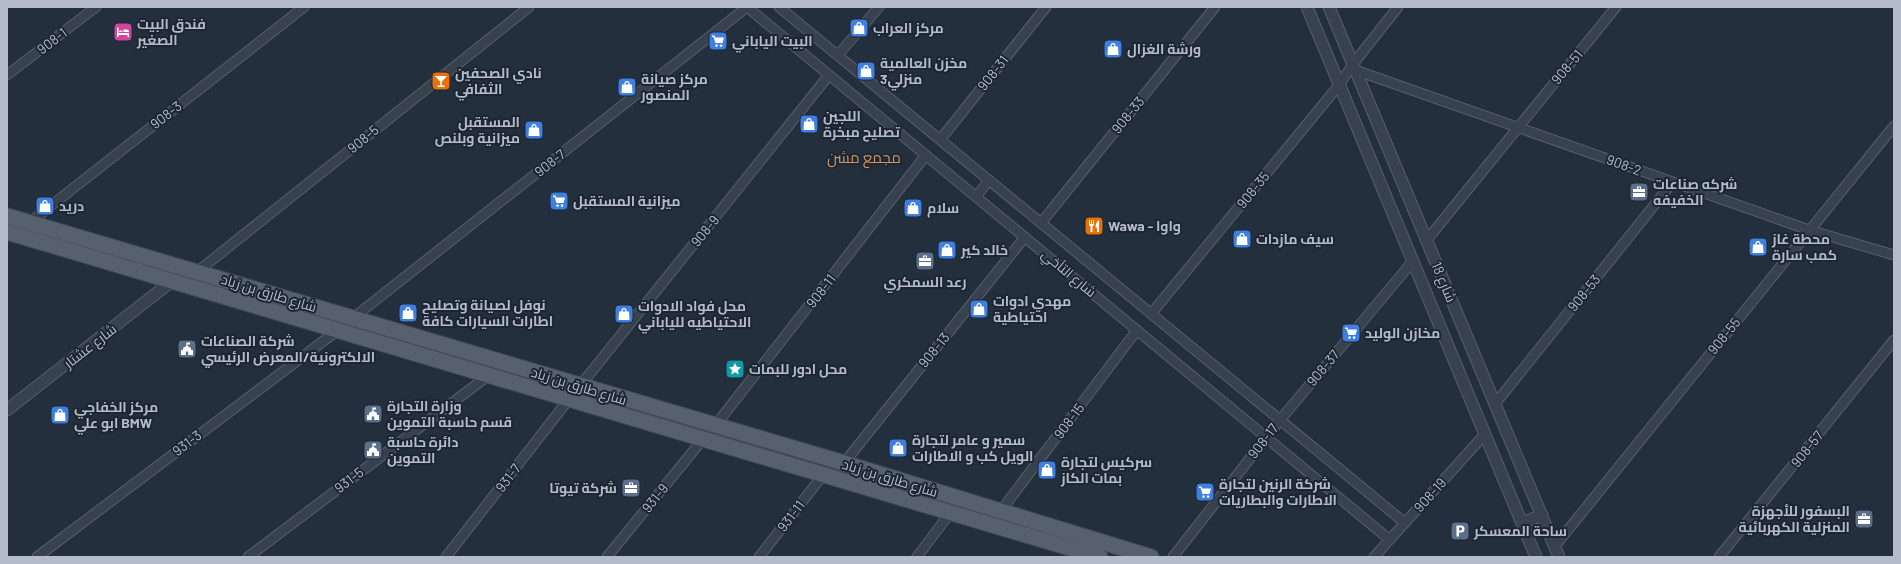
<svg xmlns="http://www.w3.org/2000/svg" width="1901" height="564" font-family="Barlow,Cairo,sans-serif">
<rect width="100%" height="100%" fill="#242f3e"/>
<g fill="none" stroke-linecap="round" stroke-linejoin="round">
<defs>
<path id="minor" d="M747,7L1390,540
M779,7L1405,523
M838,55L879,7
M1355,70L1809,230L1894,255
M7,75L96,7
M940,140L1046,7
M976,197L989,180
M29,223L304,7
M1041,223L1215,7
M1426,241L1616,7
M197,272L529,7
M1151,314L1339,85L1353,64L1398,7
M353,318L747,7
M580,386L829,75
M1495,404L1672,183
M715,426L926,155
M844,463L1025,237
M1000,512L1137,330
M1555,546L1894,126
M37,557L338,330
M248,557L489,375
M446,557L569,399
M607,557L703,439
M759,557L823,475
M917,557L950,513
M1173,557L1280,420L1413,261
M1374,557L1485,434
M1719,557L1894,340"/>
<path id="tertiary" d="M1307,7L1536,557
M1329,7L1559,557
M7,410L172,281
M1522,523L1542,515"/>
<path id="primary" d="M7,216L844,463L1151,557
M7,232L1100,557"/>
</defs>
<use href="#minor" stroke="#565f6c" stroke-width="11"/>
<use href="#tertiary" stroke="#565f6c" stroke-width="13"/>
<use href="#primary" stroke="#414a57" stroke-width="17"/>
<use href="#minor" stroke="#38414e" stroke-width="9"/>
<use href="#tertiary" stroke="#38414e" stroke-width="11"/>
<use href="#primary" stroke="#56606e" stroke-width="15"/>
</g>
<defs>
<symbol id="shop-square" viewBox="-11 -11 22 22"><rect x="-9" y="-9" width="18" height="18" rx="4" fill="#3f7fe0" stroke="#1d2633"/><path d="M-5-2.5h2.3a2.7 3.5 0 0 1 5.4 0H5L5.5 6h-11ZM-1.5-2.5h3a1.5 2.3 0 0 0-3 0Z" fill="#fff"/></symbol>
<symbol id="hotel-square" viewBox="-11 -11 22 22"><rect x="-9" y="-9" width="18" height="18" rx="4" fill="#d1479c" stroke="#1d2633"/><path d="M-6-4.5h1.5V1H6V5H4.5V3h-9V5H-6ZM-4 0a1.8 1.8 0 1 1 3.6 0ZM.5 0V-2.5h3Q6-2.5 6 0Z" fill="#fff"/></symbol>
<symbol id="supermarket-square" viewBox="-11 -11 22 22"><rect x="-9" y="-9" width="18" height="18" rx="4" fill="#3f7fe0" stroke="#1d2633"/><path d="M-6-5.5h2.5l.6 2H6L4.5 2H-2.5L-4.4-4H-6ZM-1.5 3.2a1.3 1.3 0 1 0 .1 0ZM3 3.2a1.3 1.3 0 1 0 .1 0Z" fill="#fff"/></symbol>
<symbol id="bar-square" viewBox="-11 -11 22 22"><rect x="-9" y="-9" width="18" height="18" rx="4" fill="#e8710a" stroke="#1d2633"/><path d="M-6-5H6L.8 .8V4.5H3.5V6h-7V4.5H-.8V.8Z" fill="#fff"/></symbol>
<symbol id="office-square" viewBox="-11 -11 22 22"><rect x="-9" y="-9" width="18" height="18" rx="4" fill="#5c6f8a" stroke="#1d2633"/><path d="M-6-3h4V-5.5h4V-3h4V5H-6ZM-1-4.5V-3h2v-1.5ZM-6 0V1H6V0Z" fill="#fff"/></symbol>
<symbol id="restaurant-square" viewBox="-11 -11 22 22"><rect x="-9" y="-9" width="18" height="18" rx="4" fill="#e8710a" stroke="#1d2633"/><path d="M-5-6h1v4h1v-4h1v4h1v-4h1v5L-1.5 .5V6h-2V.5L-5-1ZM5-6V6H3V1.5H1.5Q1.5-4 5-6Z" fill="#fff"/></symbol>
<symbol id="civic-square" viewBox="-11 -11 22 22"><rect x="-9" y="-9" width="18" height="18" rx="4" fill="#5c6f8a" stroke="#1d2633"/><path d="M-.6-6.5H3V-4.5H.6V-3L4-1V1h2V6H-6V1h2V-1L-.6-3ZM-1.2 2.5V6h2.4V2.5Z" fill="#fff"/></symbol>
<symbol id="sight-square" viewBox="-11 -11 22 22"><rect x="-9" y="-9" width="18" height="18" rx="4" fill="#0f9aa8" stroke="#1d2633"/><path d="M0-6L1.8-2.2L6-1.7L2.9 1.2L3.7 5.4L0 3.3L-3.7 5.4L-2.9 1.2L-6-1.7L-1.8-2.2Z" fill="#fff"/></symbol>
<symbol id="parking-square" viewBox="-11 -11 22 22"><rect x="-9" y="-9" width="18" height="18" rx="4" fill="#5c6f8a" stroke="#1d2633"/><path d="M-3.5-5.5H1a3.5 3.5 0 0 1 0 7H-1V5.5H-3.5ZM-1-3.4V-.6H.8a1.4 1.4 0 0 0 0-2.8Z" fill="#fff"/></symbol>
</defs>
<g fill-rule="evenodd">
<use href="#shop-square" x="848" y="17" width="22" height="22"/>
<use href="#hotel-square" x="112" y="21" width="22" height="22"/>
<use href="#supermarket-square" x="707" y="30" width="22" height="22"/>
<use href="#shop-square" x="1102" y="38" width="22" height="22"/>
<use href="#shop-square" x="855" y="60" width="22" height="22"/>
<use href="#bar-square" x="430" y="70" width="22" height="22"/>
<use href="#shop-square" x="616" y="76" width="22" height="22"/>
<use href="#shop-square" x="798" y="113" width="22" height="22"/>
<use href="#shop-square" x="523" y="119" width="22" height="22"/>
<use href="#office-square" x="1628" y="181" width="22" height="22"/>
<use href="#supermarket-square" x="548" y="190" width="22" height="22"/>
<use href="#shop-square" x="34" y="195" width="22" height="22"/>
<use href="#shop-square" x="902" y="197" width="22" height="22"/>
<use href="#restaurant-square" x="1083" y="215" width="22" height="22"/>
<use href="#shop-square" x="1231" y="228" width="22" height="22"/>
<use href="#shop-square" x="1747" y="236" width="22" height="22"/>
<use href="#shop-square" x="936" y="239" width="22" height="22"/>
<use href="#office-square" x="914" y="250" width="22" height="22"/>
<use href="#shop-square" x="968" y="298" width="22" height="22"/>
<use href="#shop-square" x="397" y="302" width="22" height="22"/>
<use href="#shop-square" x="613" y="303" width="22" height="22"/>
<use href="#supermarket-square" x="1340" y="322" width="22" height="22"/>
<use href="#civic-square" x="176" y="338" width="22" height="22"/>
<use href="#sight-square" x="724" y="358" width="22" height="22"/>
<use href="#civic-square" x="362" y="403" width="22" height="22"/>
<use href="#shop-square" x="49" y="404" width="22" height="22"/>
<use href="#shop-square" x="887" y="437" width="22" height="22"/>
<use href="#civic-square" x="362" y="439" width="22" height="22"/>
<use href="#shop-square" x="1036" y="459" width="22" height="22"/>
<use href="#office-square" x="620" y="477" width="22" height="22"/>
<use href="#supermarket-square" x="1194" y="481" width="22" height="22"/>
<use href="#office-square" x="1853" y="508" width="22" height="22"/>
<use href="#parking-square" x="1449" y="520" width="22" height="22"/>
</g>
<g text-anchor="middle" stroke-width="4" stroke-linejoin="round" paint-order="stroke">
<g font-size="14" font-weight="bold" fill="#b4bcc9" stroke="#1d2633" text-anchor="start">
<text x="137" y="29">فندق البيت<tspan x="137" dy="16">الصغير</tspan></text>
<text x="873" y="33">مركز العراب</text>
<text x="732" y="46">البيت الياباني</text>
<text x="1127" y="54">ورشة الغزال</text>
<text x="880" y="68">مخزن العالمية<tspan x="880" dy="16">منزلي3</tspan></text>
<text x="455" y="78">نادي الصحفين<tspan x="455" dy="16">الثفافي</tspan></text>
<text x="641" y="84">مركز صيانة<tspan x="641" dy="16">المنصور</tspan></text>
<text x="823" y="121">اللجين<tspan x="823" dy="16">تصليح مبخرة</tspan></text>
<text x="520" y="127" text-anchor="end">المستقبل<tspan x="520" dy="16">ميزانية وبلنص</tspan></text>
<text x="1653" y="189">شركه صناعات<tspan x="1653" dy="16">الخفيفه</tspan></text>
<text x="573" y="206">ميزانية المستقبل</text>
<text x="59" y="211">دريد</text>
<text x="927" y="213">سلام</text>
<text x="1108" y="231">Wawa - واوا</text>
<text x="1256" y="244">سيف مازدات</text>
<text x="1772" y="244">محطة غاز<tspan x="1772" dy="16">كمب سارة</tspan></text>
<text x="961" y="255">خالد كير</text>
<text x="925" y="287" text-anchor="middle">رعد السمكري</text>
<text x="993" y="306">مهدي ادوات<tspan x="993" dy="16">احتياطية</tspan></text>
<text x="422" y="310">نوفل لصيانة وتصليح<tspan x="422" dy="16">اطارات السيارات كافة</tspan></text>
<text x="638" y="311">محل فواد الادوات<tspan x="638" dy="16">الاحتياطيه للياباني</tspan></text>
<text x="1365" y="338">مخازن الوليد</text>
<text x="201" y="346">شركة الصناعات<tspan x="201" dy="16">الالكترونية/المعرض الرئيسي</tspan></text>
<text x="749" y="374">محل ادور للبمات</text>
<text x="387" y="411">وزارة التجارة<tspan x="387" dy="16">قسم حاسبة التموين</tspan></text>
<text x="74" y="412">مركز الخفاجي<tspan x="74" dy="16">ابو علي BMW</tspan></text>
<text x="912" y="445">سمير و عامر لتجارة<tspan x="912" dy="16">الويل كب و الاطارات</tspan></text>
<text x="387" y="447">دائرة حاسبة<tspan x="387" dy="16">التموين</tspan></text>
<text x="1061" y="467">سركيس لتجارة<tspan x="1061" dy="16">بمات الكاز</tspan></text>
<text x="1219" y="489">شركة الرنين لتجارة<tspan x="1219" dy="16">الاطارات والبطاريات</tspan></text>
<text x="617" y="493" text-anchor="end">شركة تيوتا</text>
<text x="1850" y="516" text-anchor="end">البسفور للأجهزة<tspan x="1850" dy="16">المنزلية الكهربائية</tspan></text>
<text x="1474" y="536">ساحة المعسكر</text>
</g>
<g font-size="14" fill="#b4bcc9" stroke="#1d2633">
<text transform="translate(52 41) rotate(-37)" y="5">908-1</text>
<text transform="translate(1567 67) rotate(-50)" y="5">908-51</text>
<text transform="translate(993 73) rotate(-52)" y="5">908-31</text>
<text transform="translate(166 115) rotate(-38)" y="5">908-3</text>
<text transform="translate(1128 115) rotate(-51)" y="5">908-33</text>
<text transform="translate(363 139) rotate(-39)" y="5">908-5</text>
<text transform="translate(550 163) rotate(-38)" y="5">908-7</text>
<text transform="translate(1624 165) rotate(20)" y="5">908-2</text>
<text transform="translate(1253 190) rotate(-51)" y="5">908-35</text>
<text transform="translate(705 231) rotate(-51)" y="5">908-9</text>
<text transform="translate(1069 273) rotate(40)" y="5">شارع التآخي</text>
<text transform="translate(1444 282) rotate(67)" y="5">شارع 18</text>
<text transform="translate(821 291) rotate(-52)" y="5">908-11</text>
<text transform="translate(269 293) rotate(17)" y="5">شارع طارق بن زياد</text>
<text transform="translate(1584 293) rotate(-51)" y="5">908-53</text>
<text transform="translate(1724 336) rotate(-51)" y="5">908-55</text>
<text transform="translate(90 346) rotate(-38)" y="5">شارع عشتار</text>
<text transform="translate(934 350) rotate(-51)" y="5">908-13</text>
<text transform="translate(1323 368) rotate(-50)" y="5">908-37</text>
<text transform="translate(579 386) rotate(17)" y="5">شارع طارق بن زياد</text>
<text transform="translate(1069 421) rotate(-53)" y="5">908-15</text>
<text transform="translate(1263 441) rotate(-52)" y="5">908-17</text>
<text transform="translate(187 443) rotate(-37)" y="5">931-3</text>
<text transform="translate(1807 449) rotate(-51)" y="5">908-57</text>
<text transform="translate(508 478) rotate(-52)" y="5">931-7</text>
<text transform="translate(890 478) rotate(17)" y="5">شارع طارق بن زياد</text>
<text transform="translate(349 480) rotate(-37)" y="5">931-5</text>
<text transform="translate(1430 495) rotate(-48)" y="5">908-19</text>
<text transform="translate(655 498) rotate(-51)" y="5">931-9</text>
<text transform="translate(791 516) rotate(-52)" y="5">931-11</text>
</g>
<g font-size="15" fill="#d59563" stroke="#1d2633">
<text x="864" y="163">مجمع مشن</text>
</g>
</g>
<rect width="1901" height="564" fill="none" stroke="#b4bcc9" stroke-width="16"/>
</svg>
